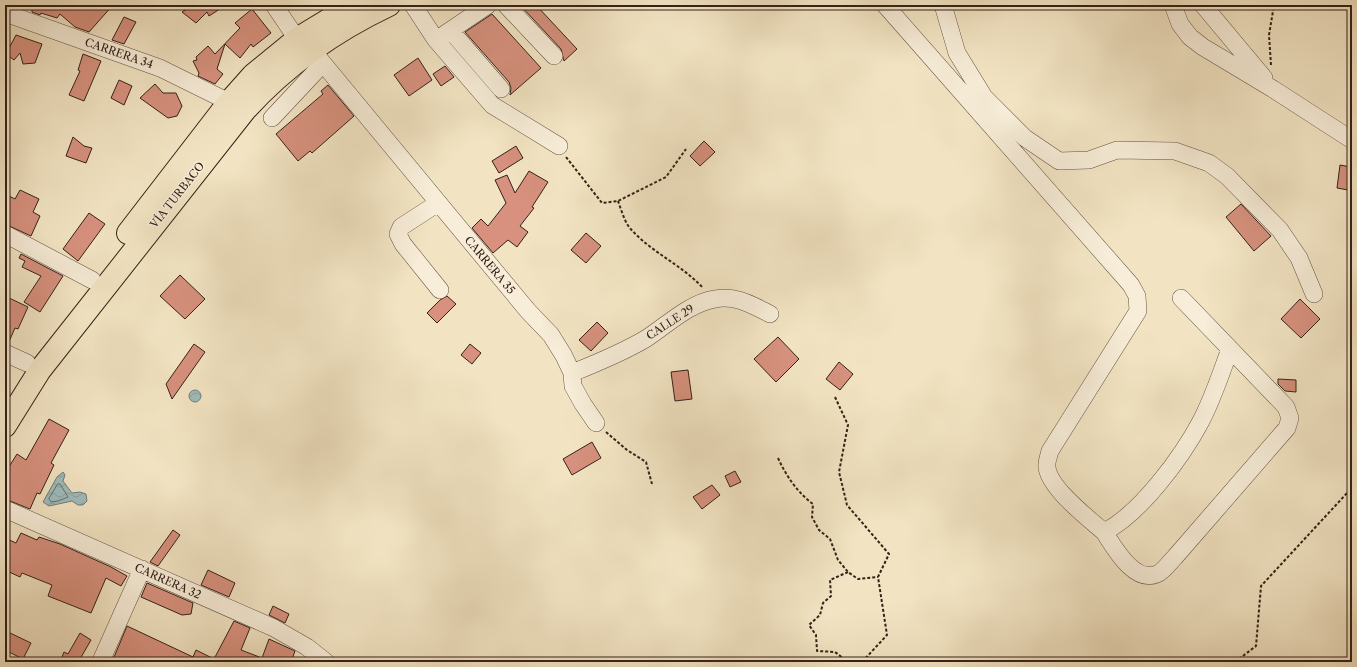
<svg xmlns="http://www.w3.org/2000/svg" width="1357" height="667" font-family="'Libre Caslon Text',serif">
<defs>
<pattern id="water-waves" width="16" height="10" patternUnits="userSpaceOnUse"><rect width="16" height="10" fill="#9ebcbc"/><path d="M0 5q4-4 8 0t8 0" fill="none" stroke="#89a1a1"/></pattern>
</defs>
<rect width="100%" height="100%" fill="#f2e4c3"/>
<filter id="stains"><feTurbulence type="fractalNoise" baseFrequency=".005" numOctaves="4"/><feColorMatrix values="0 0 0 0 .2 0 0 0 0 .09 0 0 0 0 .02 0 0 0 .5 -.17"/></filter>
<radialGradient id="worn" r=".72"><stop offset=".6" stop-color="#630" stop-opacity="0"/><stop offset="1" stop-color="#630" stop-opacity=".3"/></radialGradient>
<path fill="url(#water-waves)" stroke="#747e7a" d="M189 396a6 6 0 1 1 12 0a6 6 0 1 1-12 0Z
M63,472L65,475L63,481L72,493L80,492L86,494L87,501L83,505H78L72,501L49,506L43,502L57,477Z"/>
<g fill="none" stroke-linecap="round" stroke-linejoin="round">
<path stroke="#6a6e6a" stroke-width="1" d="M58,484H60L68,497L58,501L51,502L49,499Z"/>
</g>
<path fill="#d7917e" stroke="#352118" d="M24,5H113L89,32L75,27L60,14L57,18L41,13L40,15L32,12V10Z
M194,5H226L209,16L207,12L196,23L182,12Z
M520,5H536L577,49L564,61L561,49Z
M252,9L271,33L253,47L251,44L240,58L225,44L217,69L223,74L215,84L198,76L199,73L193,61L197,60L196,57L208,46L215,54L240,28L235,23Z
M492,14L541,68L510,95L511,88L509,82L465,32Z
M124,17L136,22L124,44L112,40Z
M16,35L42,44L35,63L23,64L20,53L14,60L6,54Z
M83,54L101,61L84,101L69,95L80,71L78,70Z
M418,58L432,80L409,96L394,75Z
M445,66L454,77L441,86L433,74Z
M119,80L132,86L124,105L111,98Z
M155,84L163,93H176L182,106L177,116L168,118L140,98Z
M328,85L354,116L312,153L310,151L298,161L276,134L323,94L321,91Z
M73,137L84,146L92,148L86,163L66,156Z
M704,141L715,152L700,166L690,156Z
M516,146L523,158L499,173L492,161Z
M1340,165L1351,167L1348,190L1337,188Z
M529,171L548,182L532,207L534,208L520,226L528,232L517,247L508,240L493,253L472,228L481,219L488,226L506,203L495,180L507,175L515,193Z
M20,190L39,199L33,212L40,216L31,236L5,224V194L15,199Z
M1241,204L1271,236L1254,251L1226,217Z
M89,213L105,224L78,261L63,249Z
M586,233L601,246L586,263L571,250Z
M21,254L63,276L40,312L24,302L41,276L22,267L25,261L19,258Z
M180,275L205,299L185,319L160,296Z
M5,296L28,307L18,329L15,328L8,344L5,343Z
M447,296L456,304L437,323L427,313L440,300Z
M1300,299L1320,319L1301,338L1281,319Z
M597,322L608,333L591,351L579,340Z
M778,337L799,359L776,382L754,359Z
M194,344L205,352L172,399L166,384Z
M470,344L481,353L472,364L461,355Z
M839,362L853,374L840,390L826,379Z
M688,370L692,399L675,401L671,372Z
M1278,379L1296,380V392L1285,391L1278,384Z
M49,419L69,430L51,463L54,465L40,494L37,493L30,509L5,499V473L17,454L26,460Z
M592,442L601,458L572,475L563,459Z
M735,471L741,482L730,487L725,476Z
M712,485L720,495L702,509L693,497Z
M173,530L180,535L158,566L150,562Z
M21,533L37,540L39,537L60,544L111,567L127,576L121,586L106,578L91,613L48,596L52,585L22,573L20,577L5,570V538L16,543Z
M208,570L235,583L229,597L201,585Z
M147,583L193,603L191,614L182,615L141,597Z
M273,606L289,614L285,623L269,615Z
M234,621L250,628L241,650L262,658L269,639L295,651L291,662H112L127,626L193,657L196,650L214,659Z
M8,632L31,643L23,659L5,650V638Z
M80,633L91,640L80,659L87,662H60L64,652L68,654Z"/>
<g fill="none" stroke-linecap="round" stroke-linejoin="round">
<defs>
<path id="minor" d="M274,5L297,39
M413,5L436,40L492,105L559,146
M506,5L554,56
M885,5L1131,285L1137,296L1138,311L1050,451C1049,456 1046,462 1047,467C1049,488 1088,518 1104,532C1140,514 1182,457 1201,421C1213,398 1221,373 1230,349
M943,5L957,53L984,97L1025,138L1059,161L1089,160L1117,150L1175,151L1209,163L1227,176L1280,230L1299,258L1314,294
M1173,5L1180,24L1190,37L1203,47L1273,89L1352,140
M1203,5L1264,78
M5,13L160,68L229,102
M451,31L501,89
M442,36L488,5
M312,50L528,311L551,335L564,356L572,373L573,386L583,404L596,423
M272,118L316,71L320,60
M438,203L401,227L398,234L403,244L440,290
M5,234L92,280
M5,353L27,363
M572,373C597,363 624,352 647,338C668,324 690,303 715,299C736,295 752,305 770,314
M5,509L274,628L307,647L326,662
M1104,532C1114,547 1134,584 1157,574C1163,572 1170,562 1175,557L1287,428L1290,418L1286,407L1181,298
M101,661L142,569"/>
<path id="highway" d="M128,233L229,102L253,75L297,39L353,5
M5,426L40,370L245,110C286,65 334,31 389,5"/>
</defs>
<use href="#minor" stroke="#645243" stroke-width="18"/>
<use href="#highway" stroke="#352118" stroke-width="24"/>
<path stroke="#352118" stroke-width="2" stroke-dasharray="3 2" stroke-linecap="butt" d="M1271,65L1269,35L1274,5
M566,157L602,203L618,201L666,177L686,149
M618,201C621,209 624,220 629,227C650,252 681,264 703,288
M835,397L848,425L839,472L847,505L889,554L878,577L887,635L862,662
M606,432L627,450L646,462L652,484
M778,458C786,476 798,493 813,504L812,517L819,530L830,539L838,560L848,572L858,579L878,577
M848,572L830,580L831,596L823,603L820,615L809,625L816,635L817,651L835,652L848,662
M1235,662L1256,646L1261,586L1348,492L1352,480"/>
<use href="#minor" stroke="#f7edd8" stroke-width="17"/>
<use href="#highway" stroke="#f2e4c3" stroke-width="22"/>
</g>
<g text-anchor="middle" stroke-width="3" stroke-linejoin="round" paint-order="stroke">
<g font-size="11" fill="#352118" stroke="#f7edd8">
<text transform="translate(119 53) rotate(19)" y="4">CARRERA 34</text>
<text transform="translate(177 195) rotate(-52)" y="4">VÍA TURBACO</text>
<text transform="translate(490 265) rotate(50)" y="4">CARRERA 35</text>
<text transform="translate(670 322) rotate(-33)" y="4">CALLE 29</text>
<text transform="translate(168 581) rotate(24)" y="4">CARRERA 32</text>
</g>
</g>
<rect width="1357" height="667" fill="none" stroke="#f2e4c3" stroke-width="20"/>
<rect x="6" y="6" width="1345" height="655" fill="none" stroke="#352118" stroke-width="2"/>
<rect x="10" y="10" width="1337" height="647" fill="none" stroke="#352118"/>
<rect width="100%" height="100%" filter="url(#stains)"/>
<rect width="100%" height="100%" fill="url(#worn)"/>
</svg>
